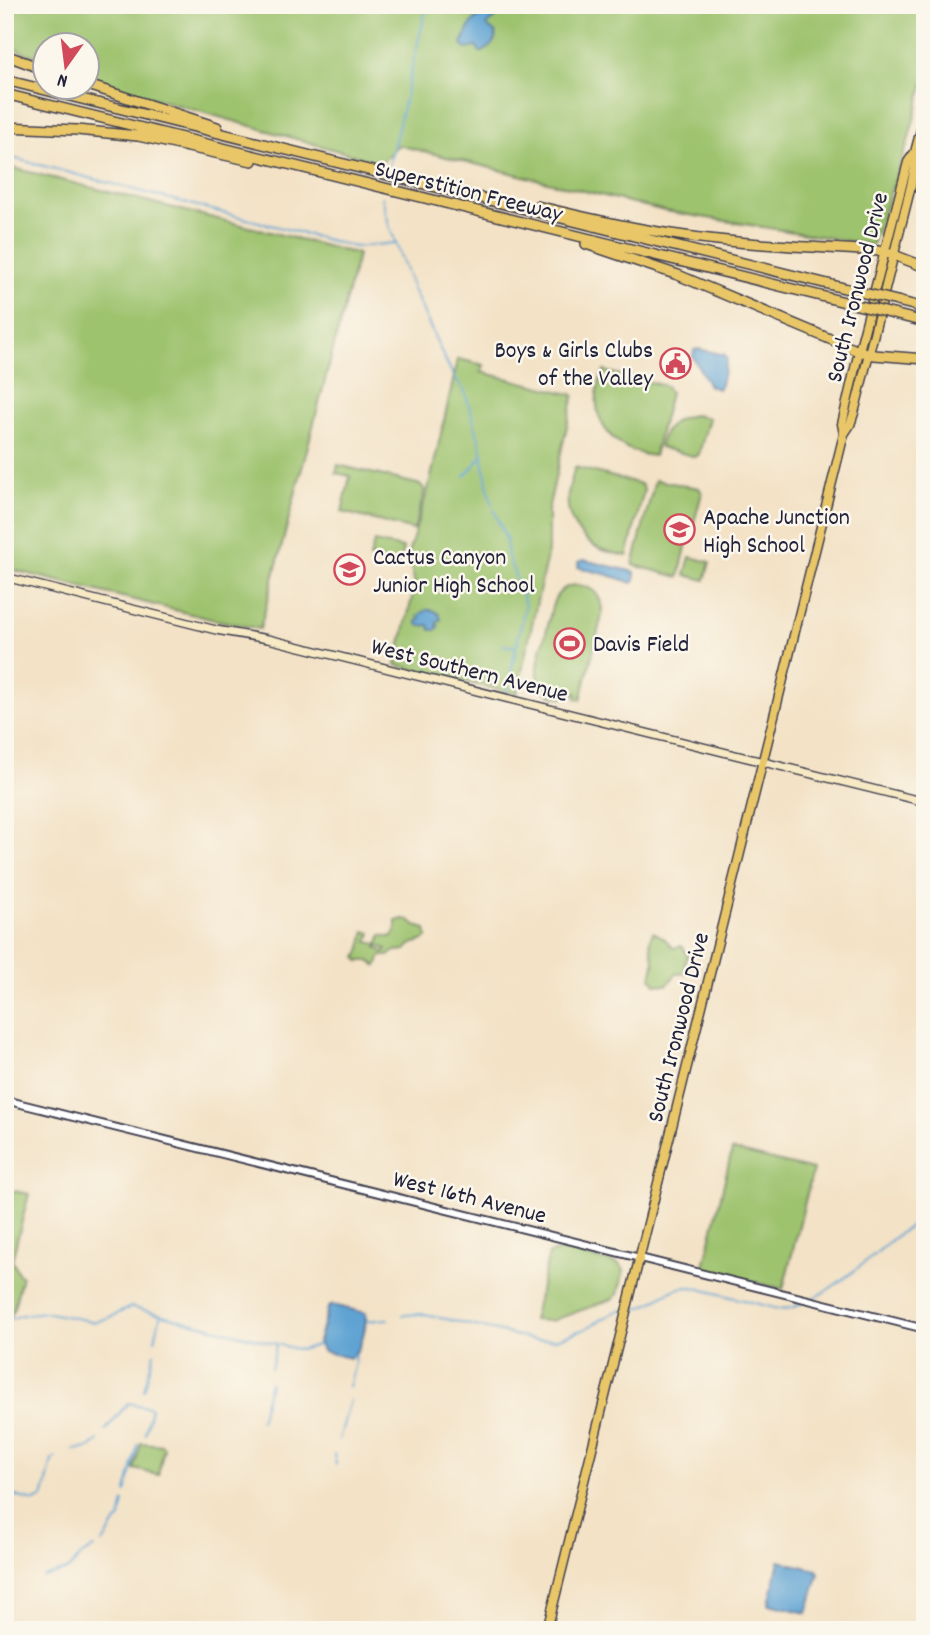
<svg xmlns="http://www.w3.org/2000/svg" width="930" height="1635" font-family="Dekko,sans-serif">
<rect width="100%" height="100%" fill="#fbf7ec"/>
<filter id="ink" filterUnits="userSpaceOnUse"><feTurbulence type="fractalNoise" baseFrequency=".0143" numOctaves="2"/><feDisplacementMap in="SourceGraphic" scale="14" xChannelSelector="R" yChannelSelector="G"/><feConvolveMatrix kernelMatrix="1 2 1 2 8 2 1 2 1" color-interpolation-filters="sRGB"/></filter>
<filter id="wash" filterUnits="userSpaceOnUse"><feTurbulence type="fractalNoise" baseFrequency=".00686" numOctaves="4" result="noise"/><feDisplacementMap in="SourceGraphic" scale="28" xChannelSelector="R" yChannelSelector="G"/><feGaussianBlur stdDeviation="1.57" result="paint"/><feColorMatrix in="noise" values="0 0 0 0 0 0 0 0 0 0 0 0 0 0 0 0 0 1.4 0 .05"/><feComposite in="paint" operator="in"/></filter>
<g filter="url(#wash)">
<rect width="100%" height="100%" fill="#f3e2c6"/>
<path fill="#9ec36e" stroke="#607254" stroke-width="2" d="M5,5H925V79L907,145L872,245L665,211L398,145L381,163L128,91L88,76V46H46L45,60L5,45Z
M5,166L358,254L260,629L211,619L5,568Z
M458,359L484,365L481,372L574,395L548,510V551L517,694L396,665L415,585L408,554L429,486Z
M604,371L666,386L670,393L654,456C609,451 583,413 604,371Z
M694,415L709,418L699,454L696,457L659,447C664,428 674,418 694,415Z
M338,465L421,485L425,490L414,530L342,512L350,476L336,473Z
M575,467L641,484L644,490L627,556C618,554 608,552 600,549C579,539 565,517 568,494C569,485 573,476 575,467Z
M655,480L699,488L702,493L690,537L688,538L679,577L633,565Z
M374,542L403,548L399,565L370,558Z
M690,557L710,562L705,580L685,575Z
M578,585C595,587 603,598 602,615L581,700L576,698L577,693C568,697 560,699 551,695C527,682 542,649 547,629C550,617 551,602 559,593C564,587 571,585 578,585Z
M403,919L409,920L416,926L426,929L427,938C419,944 415,939 406,950L395,951L389,956H383L380,958L377,966L369,961H359L357,957C362,949 362,941 365,931L371,933L368,942L377,944V948L384,952L387,949L378,946L381,935C384,935 386,937 388,937C397,938 396,926 396,921Z
M653,932L664,938L673,948L682,946L688,956L685,964L686,973L676,974L667,985L656,984L651,977C652,972 655,966 654,960C652,949 647,942 653,932Z
M732,1150L813,1170L783,1289L703,1270Z
M5,1189L29,1194L12,1260L19,1275L22,1276L14,1308L5,1330Z
M560,1250L618,1264L624,1270L618,1294L613,1299L551,1321L533,1320L549,1254Z
M141,1443L162,1445L164,1448L158,1475L134,1469Z"/>
<path fill="#5ea3d3" stroke="#406287" stroke-width="2" d="M489,5H502L500,14L487,24V26L496,33C496,42 490,47 483,52H480L477,47L466,49L462,44C466,35 467,29 473,22C479,15 486,15 489,5Z
M698,349L725,355L727,358L721,384L718,389L709,386L693,357L694,350Z
M584,560L635,572V581L632,583C626,581 620,578 614,577C601,572 591,572 578,567V562Z
M426,610H433L439,614L441,620L437,621L438,627L436,630H431L429,625L420,626L417,623V621L421,619L418,616Z
M332,1305L366,1313C366,1327 362,1350 350,1358L322,1351L318,1342L328,1308Z
M779,1561L817,1570L819,1573L807,1613L769,1604Z"/>
<g fill="none" stroke-linecap="round" stroke-linejoin="round">
<path stroke="#5ea3d3" stroke-width="2" d="M5,156L355,247L395,243
M389,166L427,5
M382,197L389,225L413,289L440,349L454,377L465,392L481,446L487,484L492,505
M465,476L483,455
M494,510L506,539L508,557L523,597L525,606L507,690
M503,645L516,647
M811,1299C834,1288 855,1270 875,1254C891,1241 905,1226 925,1220
M630,1310C656,1308 664,1286 692,1287L778,1309L792,1308L806,1301
M403,1315L425,1314L534,1340L556,1339L585,1329L617,1311L625,1310
M5,1321L22,1315L44,1312L96,1322L110,1317L131,1307L300,1350L318,1345
M367,1321L388,1319
M155,1340L160,1317
M271,1368L276,1346
M349,1387L355,1363L354,1354
M144,1390L154,1353
M260,1421L270,1382
M105,1431L128,1403L151,1408L145,1434
M339,1440L350,1400
M73,1450L90,1448L98,1440
M334,1454L336,1465
M126,1492L138,1444
M5,1493L34,1501L40,1499L44,1495L52,1460L56,1457
M102,1543C111,1534 111,1525 120,1519L124,1502
M43,1577L68,1570L84,1553L94,1548"/>
</g>
</g>
<g filter="url(#ink)">
<g fill="none" stroke-linecap="round" stroke-linejoin="round">
<defs>
<path id="tertiary" d="M5,1100L925,1329"/>
<path id="secondary" d="M5,577L216,630L268,639L925,802
M5,1627L15,1630"/>
<path id="primary" d="M844,434L842,424L859,351L908,162L915,152
M547,1630L844,434L850,425L854,413L911,186L915,167V152L925,115"/>
<path id="motorway" d="M5,55L46,70
M5,80L860,292
M88,85L217,127
M5,94L857,305
M5,127L77,130L138,136L252,161
M537,206C586,218 635,229 685,236C749,245 814,247 879,251L894,255L925,267
M586,244L678,275L856,350L874,355L925,359
M897,301L925,308
M893,314L925,322"/>
</defs>
<use href="#tertiary" stroke="#413f50" stroke-width="10"/>
<use href="#secondary" stroke="#413f50" stroke-width="10"/>
<use href="#primary" stroke="#413f50" stroke-width="11"/>
<use href="#motorway" stroke="#413f50" stroke-width="12"/>
<use href="#tertiary" stroke="#fff" stroke-width="6"/>
<use href="#secondary" stroke="#f6e9c3" stroke-width="7"/>
<use href="#primary" stroke="#e9c769" stroke-width="8"/>
<use href="#motorway" stroke="#e9c769" stroke-width="9"/>
<defs>
<path id="motorway-bridge" d="M860,292L897,301
M857,305L893,314"/>
</defs>
<use href="#motorway-bridge" stroke="#413f50" stroke-width="12" stroke-linecap="butt"/>
<use href="#motorway-bridge" stroke="#e9c769" stroke-width="9"/>
</g>
</g>
<defs>
<symbol id="civic-ring" viewBox="-11 -11 22 22"><circle r="9.5" fill="#fbf7ec" stroke="#d1495b" stroke-width="1.5"/><path d="M-.6-6.5H3V-4.5H.6V-3L4-1V1h2V6H-6V1h2V-1L-.6-3ZM-1.2 2.5V6h2.4V2.5Z" fill="#d1495b"/></symbol>
<symbol id="school-ring" viewBox="-11 -11 22 22"><circle r="9.5" fill="#fbf7ec" stroke="#d1495b" stroke-width="1.5"/><path d="M0-5L7-2L0 1L-7-2ZM-4 1L0 2.5L4 1V4Q0 6-4 4Z" fill="#d1495b"/></symbol>
<symbol id="stadium-ring" viewBox="-11 -11 22 22"><circle r="9.5" fill="#fbf7ec" stroke="#d1495b" stroke-width="1.5"/><path d="M0-5a6.5 5 0 1 0 0 10a6.5 5 0 1 0 0-10ZM-3.5-1.8h7v3.6h-7Z" fill="#d1495b"/></symbol>
</defs>
<g fill-rule="evenodd">
<use href="#civic-ring" x="658" y="346" width="35" height="35"/>
<use href="#school-ring" x="662" y="512" width="35" height="35"/>
<use href="#school-ring" x="332" y="552" width="35" height="35"/>
<use href="#stadium-ring" x="552" y="626" width="35" height="35"/>
</g>
<g text-anchor="middle" stroke-width="5" stroke-linejoin="round" paint-order="stroke">
<g font-size="24" fill="#22223b" stroke="#fbf7ec">
<text transform="translate(469 190) rotate(14)" y="8">Superstition Freeway</text>
<text transform="translate(856 287) rotate(-76)" y="8">South Ironwood Drive</text>
<text transform="translate(470 669) rotate(14)" y="8">West Southern Avenue</text>
<text transform="translate(677 1027) rotate(-76)" y="8">South Ironwood Drive</text>
<text transform="translate(470 1196) rotate(14)" y="8">West 16th Avenue</text>
</g>
<g font-size="24" fill="#22223b" stroke="#fbf7ec" text-anchor="start">
<text x="653" y="357" text-anchor="end">Boys &amp; Girls Clubs<tspan x="653" dy="28">of the Valley</tspan></text>
<text x="703" y="524">Apache Junction<tspan x="703" dy="28">High School</tspan></text>
<text x="373" y="564">Cactus Canyon<tspan x="373" dy="28">Junior High School</tspan></text>
<text x="593" y="651">Davis Field</text>
</g>
</g>
<rect width="930" height="1635" fill="none" stroke="#fbf7ec" stroke-width="28"/>
<g transform="translate(66 66) rotate(194)"><circle r="33" fill="#fbf7ec" stroke="#a4a2a5" stroke-width="2"/>
<path d="M0-5L12 26L0 18L-12 26Z" fill="#d1495b"/>
<text y="-10" font-size="19" font-weight="bold" text-anchor="middle" fill="#22223b">N</text>
</g>
</svg>
